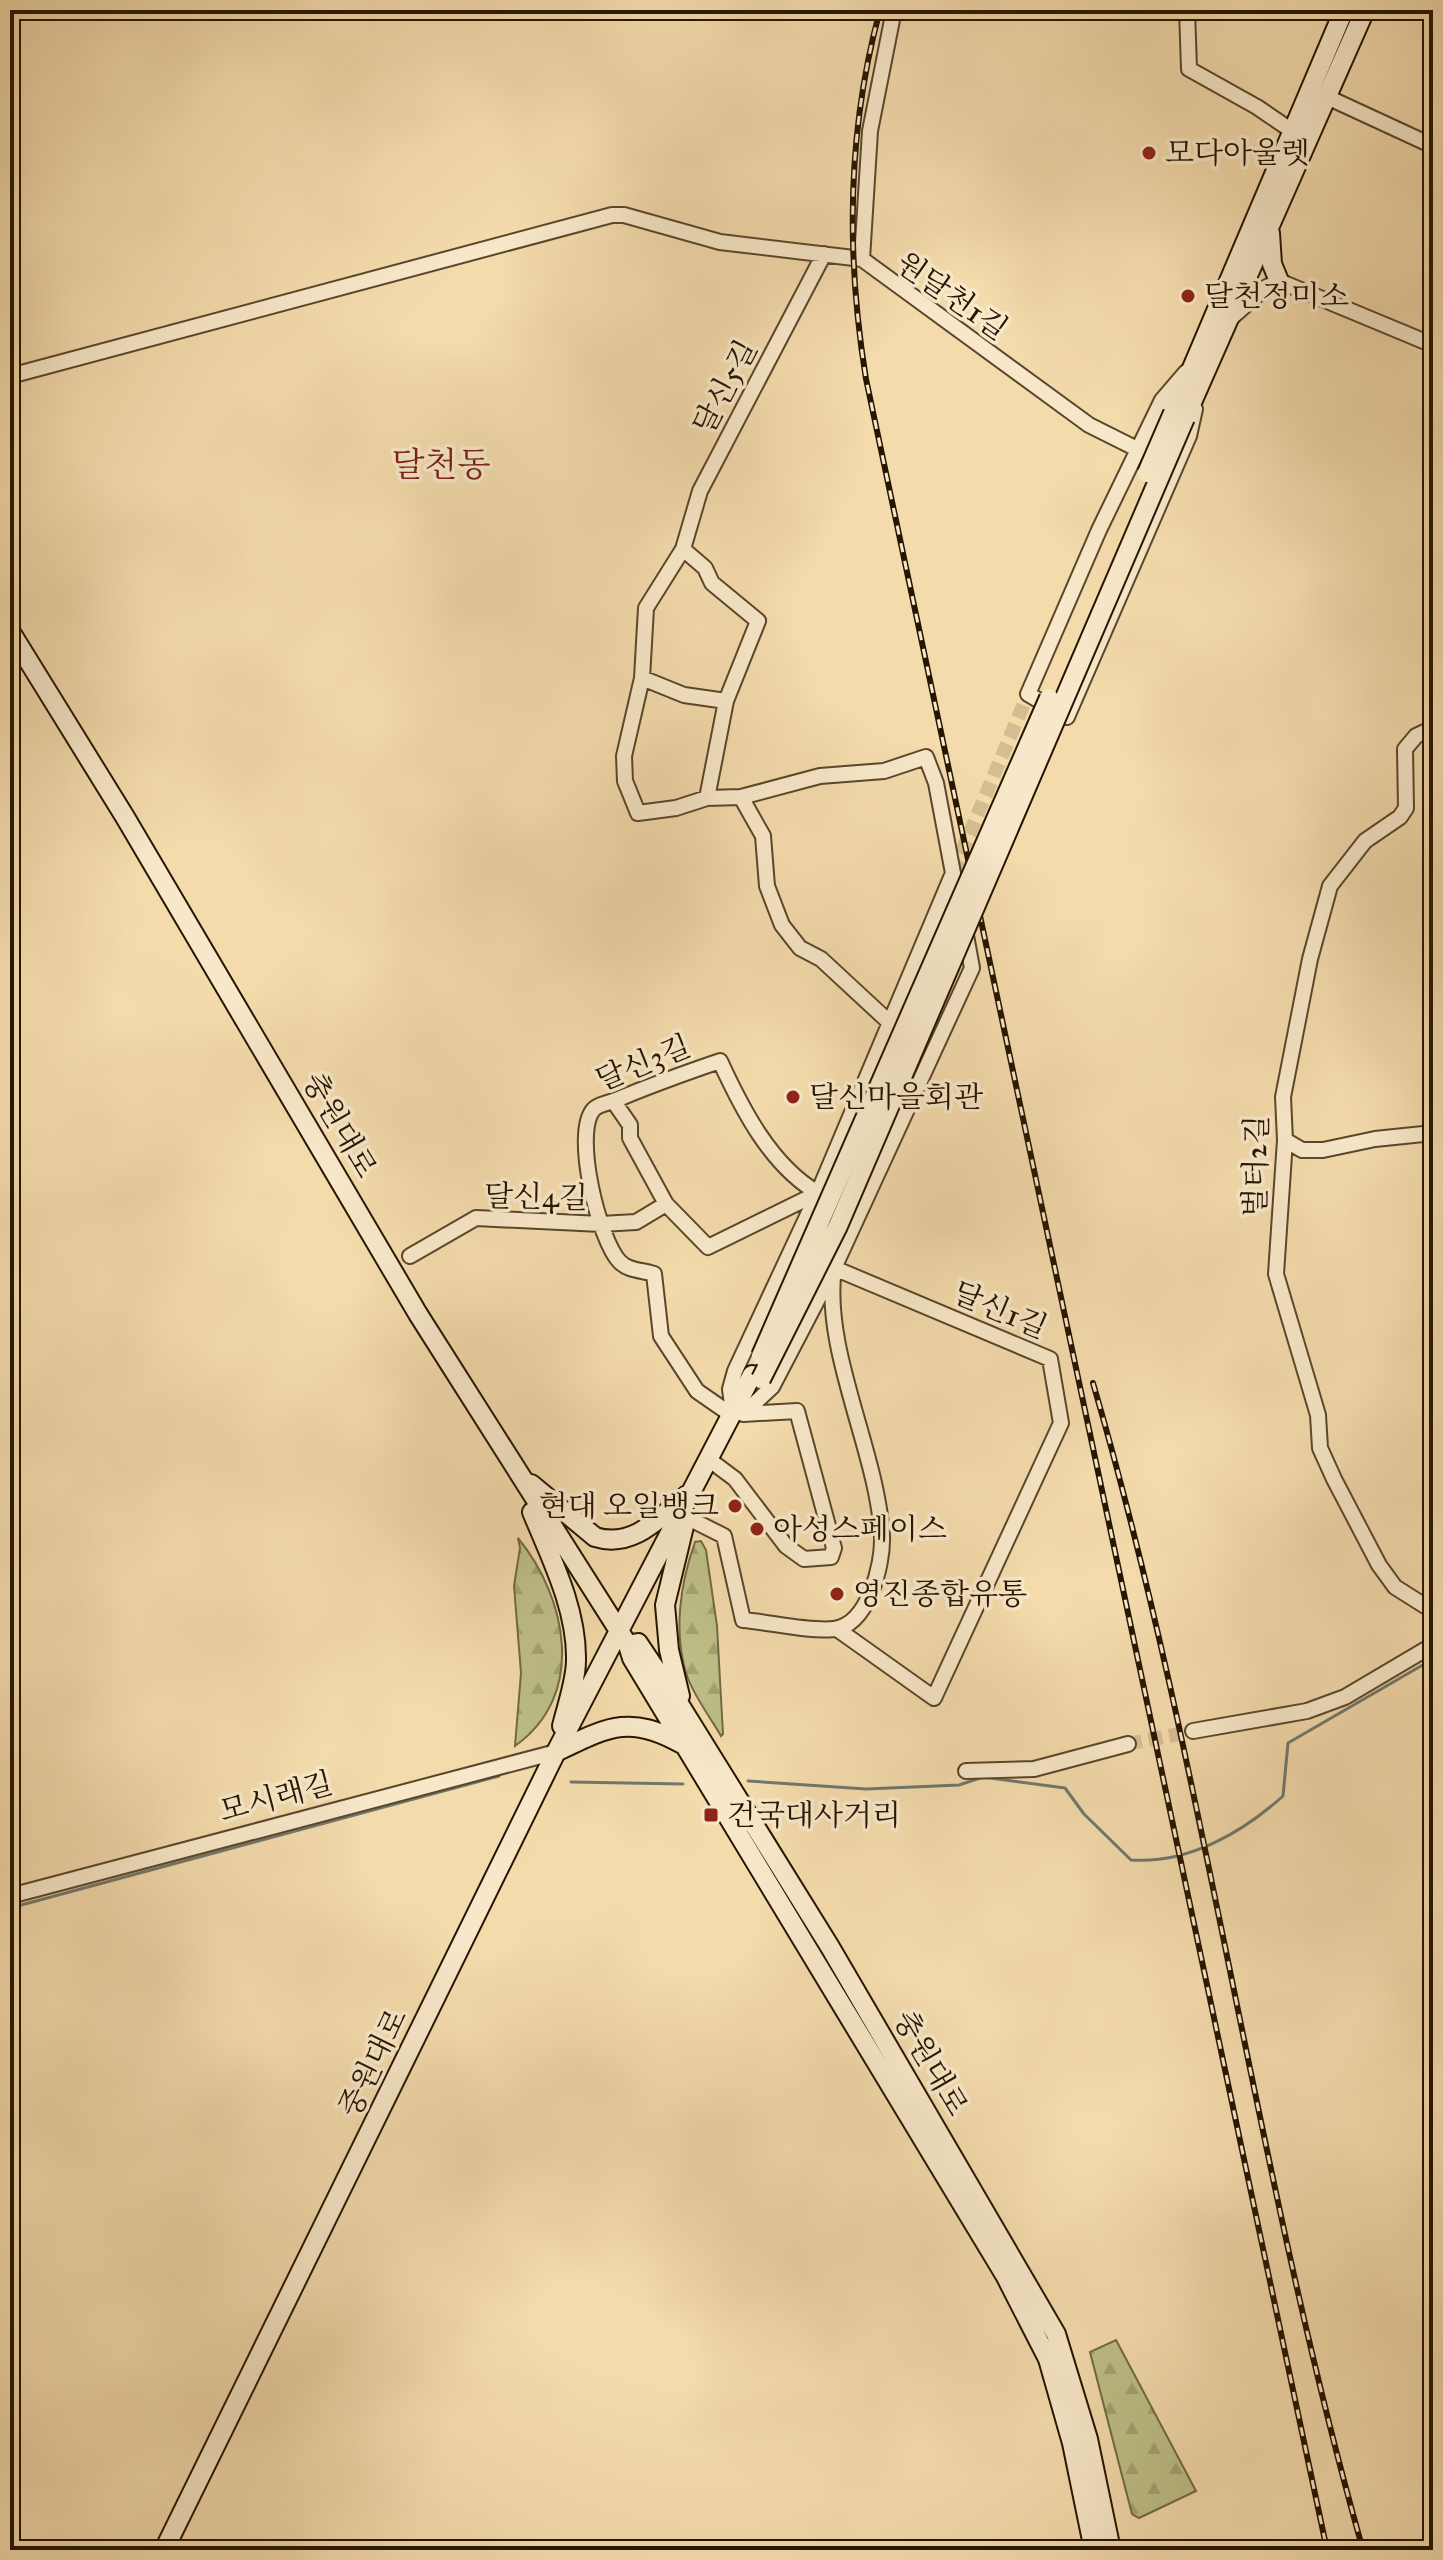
<svg xmlns="http://www.w3.org/2000/svg" width="1443" height="2560" font-family="'IM FELL Great Primer','Noto Serif KR',serif">
<defs>
<pattern id="forest-firs" width="22" height="20" patternUnits="userSpaceOnUse" patternTransform="scale(2)"><rect width="22" height="20" fill="#bebf87"/><path d="M5 1l3.5 6h-7zM16 11l3.5 6h-7z" fill="#a3a373"/></pattern>
</defs>
<rect width="100%" height="100%" fill="#f4dbac"/>
<filter id="stains"><feTurbulence type="fractalNoise" baseFrequency=".0025" numOctaves="4"/><feColorMatrix values="0 0 0 0 .2 0 0 0 0 .09 0 0 0 0 .02 0 0 0 .5 -.17"/></filter>
<radialGradient id="worn" r=".72"><stop offset=".6" stop-color="#630" stop-opacity="0"/><stop offset="1" stop-color="#630" stop-opacity=".3"/></radialGradient>
<path fill="url(#forest-firs)" stroke="#726a44" stroke-width="2" d="M518,1538C567,1598 587,1695 515,1746L521,1673L514,1586L520,1548Z
M701,1541L706,1550L717,1626L723,1734L721,1736C710,1717 694,1696 687,1676C673,1633 680,1584 695,1542Z
M1116,2340L1196,2491L1139,2518L1132,2514L1090,2352Z"/>
<g fill="none" stroke-linecap="round" stroke-linejoin="round">
<path stroke="#70776d" stroke-width="3" d="M748,1781L866,1789L959,1785L983,1777L1065,1788L1084,1814L1131,1860C1188,1864 1242,1833 1283,1796L1288,1743L1433,1659
M571,1782L683,1784
M10,1908L499,1776"/>
<path stroke="#d5bd92" stroke-width="14" stroke-dasharray="14 7" stroke-linecap="butt" d="M953,873L1028,694
M1128,1744L1193,1731"/>
<defs>
<path id="street" d="M894,10L870,131L862,259L1089,425L1139,450
M1187,10L1189,69L1257,107L1301,137
M1327,97L1433,146
M824,254L700,491L683,549L705,568L712,583L758,621L726,701L707,798L741,797L763,836L767,886L782,925L800,948L821,959L889,1022
M1231,318L1265,288L1279,281L1433,345
M1186,372L1162,400L1099,530L1028,694L1067,717L1189,436L1195,409
M10,376L612,215H624L720,242L862,259
M683,549L646,608L642,678L624,756L625,781L638,813L676,808L707,798
M642,678L684,695L726,701
M1433,728L1416,736L1405,749L1406,808L1400,817L1365,841L1330,886L1310,959L1283,1097L1285,1140L1276,1274L1318,1415L1320,1448L1334,1479L1379,1565L1395,1587L1433,1611
M741,797L820,776L884,771L926,757L936,783L959,905
M614,1102L630,1125V1138L666,1204L708,1247L818,1193
M1285,1140L1302,1150H1323L1375,1139L1433,1133
M410,1256L476,1218L601,1224L636,1222L666,1204
M733,1412L730,1389L735,1371L818,1193L953,873
M743,1414L772,1387L834,1268L972,968L965,930
M733,1416L697,1391L661,1336L654,1274C642,1270 629,1271 620,1262C599,1241 572,1132 594,1109C599,1104 609,1103 616,1100C651,1085 685,1073 720,1061C742,1109 771,1166 818,1193
M715,1464L735,1479L786,1546L804,1559L831,1557L834,1548L797,1411L743,1414
M686,1517L724,1536L743,1620C769,1622 809,1632 834,1629C868,1625 883,1565 882,1537C878,1452 822,1351 834,1268L1050,1359L1061,1423L934,1698L837,1629
M1193,1731L1307,1711L1345,1697L1433,1645
M966,1771L1034,1769L1128,1744
M10,1896L556,1752"/>
<path id="secondary" d="M1270,233L1272,264L1279,281
M1173,413L1344,10
M1185,418L1365,10
M10,631L125,817L418,1314L628,1645L632,1658L1005,2275L1048,2359L1072,2443L1094,2550
M531,1484L595,1537C633,1549 659,1518 687,1495
M532,1512C551,1558 577,1609 576,1660C576,1681 567,1705 562,1726
M628,1645L638,1643L681,1707L830,1947L1056,2334L1088,2439L1111,2550
M680,1696L669,1650L665,1605L686,1518
M556,1752C608,1727 629,1714 682,1744
M164,2550L556,1752L752,1375"/>
</defs>
<use href="#street" stroke="#5a462b" stroke-width="18"/>
<use href="#secondary" stroke="#261500" stroke-width="22"/>
<use href="#street" stroke="#f8e8c9" stroke-width="14"/>
<use href="#secondary" stroke="#f8e8c9" stroke-width="18"/>
<defs>
<path id="rail" d="M880,10C847,131 846,256 866,379L1327,2550
M1093,1383C1205,1767 1254,2166 1363,2550"/>
</defs>
<use href="#rail" stroke="#261500" stroke-width="6"/>
<use href="#rail" stroke="#f8e8c9" stroke-width="3" stroke-dasharray="9" stroke-linecap="butt"/>
<defs>
<path id="secondary-bridge" d="M1147,473L1173,413
M761,1356L1049,698
M761,1379L838,1226L1185,418"/>
</defs>
<use href="#secondary-bridge" stroke="#261500" stroke-width="22" stroke-linecap="butt"/>
<use href="#secondary-bridge" stroke="#f8e8c9" stroke-width="18"/>
</g>
<g fill="#8f2418" stroke="#f8e8c9" stroke-width="3">
<circle cx="1149" cy="153" r="8"/>
<circle cx="1188" cy="296" r="8"/>
<circle cx="793" cy="1097" r="8"/>
<circle cx="735" cy="1506" r="8"/>
<circle cx="757" cy="1529" r="8"/>
<circle cx="837" cy="1594" r="8"/>
<rect x="703" y="1807" width="16" height="16" rx="4"/>
</g>
<g text-anchor="middle" stroke-width="7" stroke-linejoin="round" paint-order="stroke">
<g font-size="30" fill="#261500" stroke="#f8e8c9" text-anchor="start">
<text x="1165" y="163">모다아울렛</text>
<text x="1204" y="306">달천정미소</text>
<text x="809" y="1107">달신마을회관</text>
<text x="719" y="1516" text-anchor="end">현대 오일뱅크</text>
<text x="773" y="1539">아성스페이스</text>
<text x="853" y="1604">영진종합유통</text>
<text x="727" y="1825">건국대사거리</text>
</g>
<g font-size="30" fill="#261500" stroke="#f8e8c9">
<text transform="translate(952 296) rotate(35)" y="10">원달천1길</text>
<text transform="translate(725 387) rotate(-62)" y="10">달신5길</text>
<text transform="translate(643 1063) rotate(-22)" y="10">달신3길</text>
<text transform="translate(340 1125) rotate(60)" y="10">충원대로</text>
<text transform="translate(1256 1166) rotate(-89)" y="10">벌터2길</text>
<text transform="translate(536 1197) rotate(1)" y="10">달신4길</text>
<text transform="translate(1000 1310) rotate(23)" y="10">달신1길</text>
<text transform="translate(276 1797) rotate(-15)" y="10">모시래길</text>
<text transform="translate(373 2063) rotate(-64)" y="10">중원대로</text>
<text transform="translate(931 2063) rotate(60)" y="10">충원대로</text>
</g>
<g font-size="34" fill="#7a1f14" stroke="#f8e8c9">
<text x="441" y="476">달천동</text>
</g>
</g>
<rect width="1443" height="2560" fill="none" stroke="#f4dbac" stroke-width="40"/>
<rect x="12" y="12" width="1419" height="2536" fill="none" stroke="#261500" stroke-width="4"/>
<rect x="20" y="20" width="1403" height="2520" fill="none" stroke="#261500" stroke-width="2"/>
<rect width="100%" height="100%" filter="url(#stains)"/>
<rect width="100%" height="100%" fill="url(#worn)"/>
</svg>
